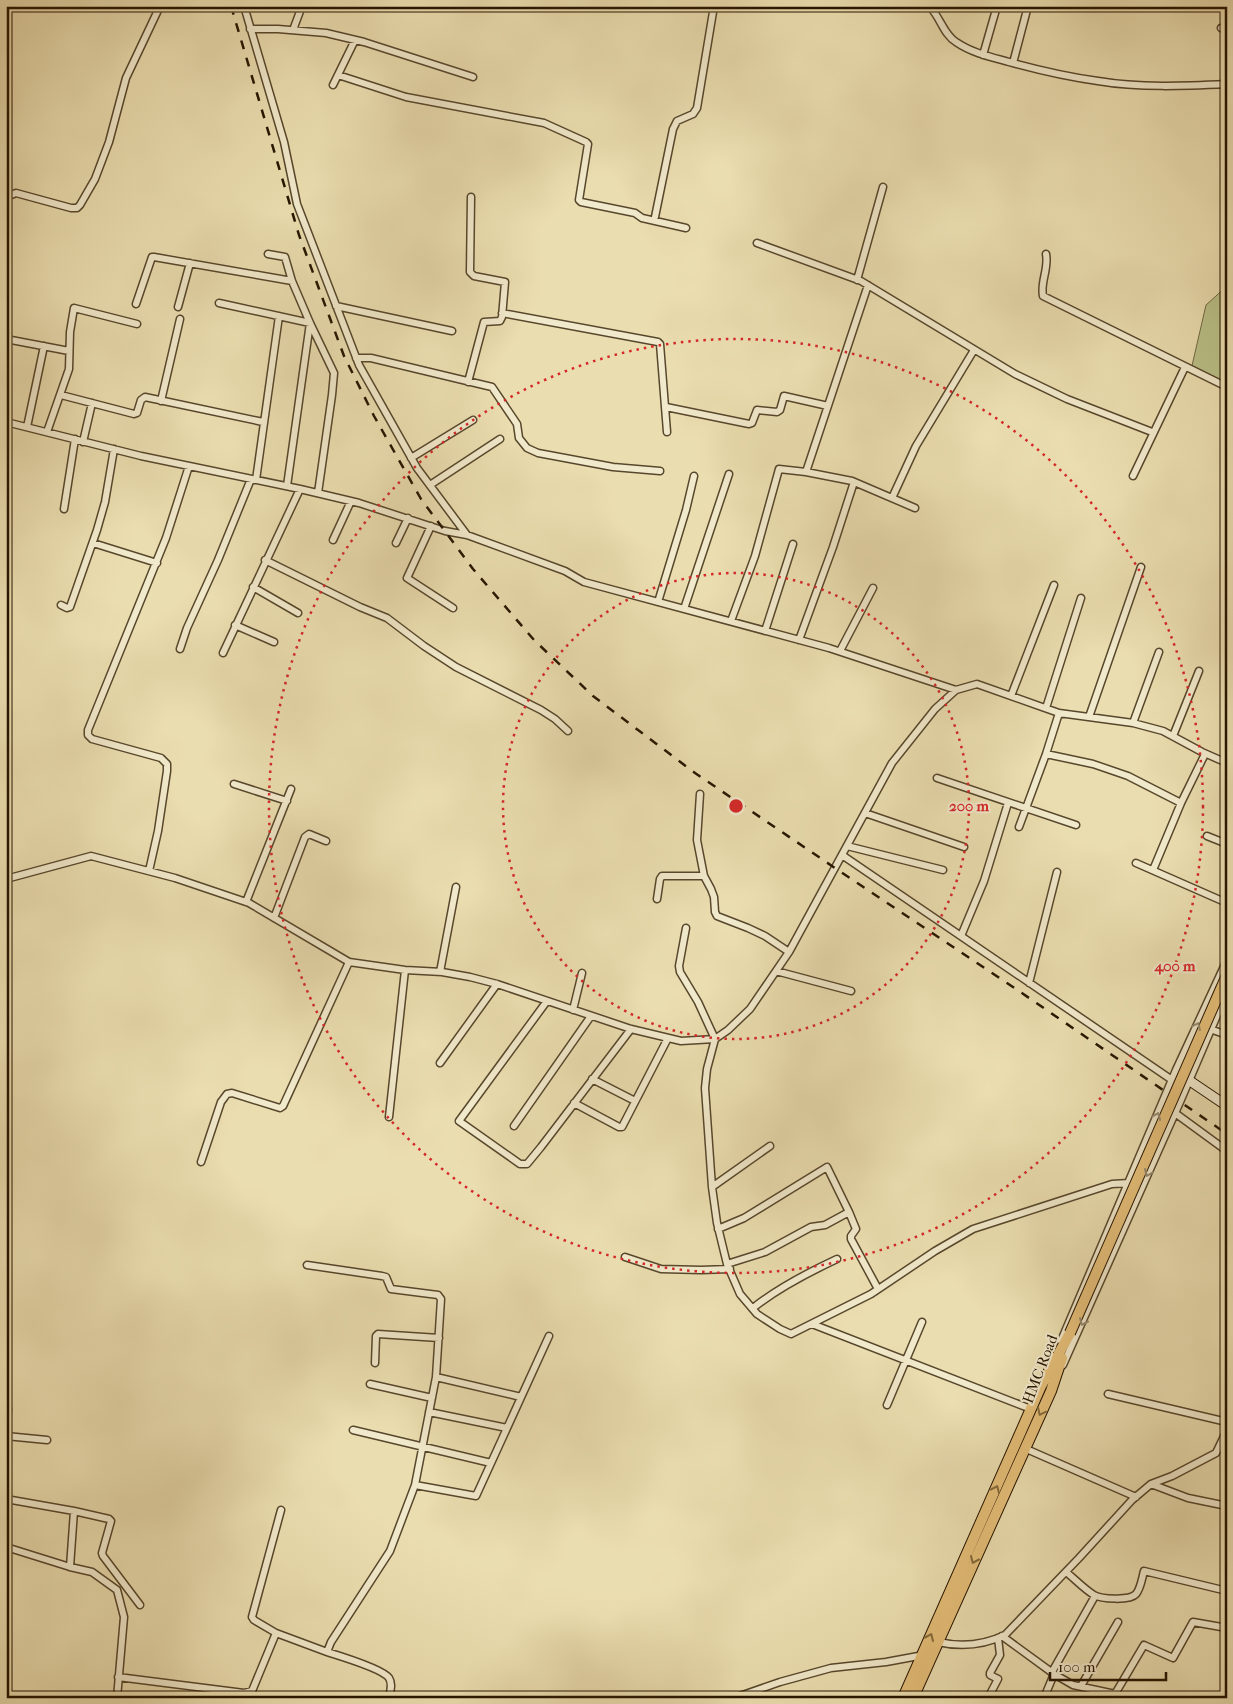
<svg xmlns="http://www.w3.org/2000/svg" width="1233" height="1704" font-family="'IM FELL French Canon',serif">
<rect width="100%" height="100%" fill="#eaddaf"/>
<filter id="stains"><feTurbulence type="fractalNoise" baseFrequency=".004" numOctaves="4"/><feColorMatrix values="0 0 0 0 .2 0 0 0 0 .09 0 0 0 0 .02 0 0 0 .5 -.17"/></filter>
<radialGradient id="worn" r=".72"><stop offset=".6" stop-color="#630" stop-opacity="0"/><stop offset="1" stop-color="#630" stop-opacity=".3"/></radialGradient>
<path fill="#bac088" stroke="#706a44" d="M1227,286V384L1191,370L1206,305Z"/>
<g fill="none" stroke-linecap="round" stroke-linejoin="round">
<defs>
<path id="street" d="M244,6L284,142L297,204L359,365L417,468L467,535
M929,6C940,16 943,34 956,42C972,53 991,57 1009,62C1038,70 1068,77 1098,81C1139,88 1185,86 1227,84
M1221,28L1227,29
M250,29H278L326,33L364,42L473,77
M293,30L302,6
M983,55L997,6
M1013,63L1028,6
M338,75L406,97L544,123L586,142L588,144L579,200L581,202L635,213L642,218L686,228
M333,85L355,40
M6,197L16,193L71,208H77L80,205L95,179L109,142L126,78L160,6
M655,217L673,129L677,121L693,114L697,108L714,6
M757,243L861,281L1015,374L1067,399L1152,432
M268,254L285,257L292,281L310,323L287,486
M1046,254C1049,269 1040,282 1043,296L1227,387
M857,280L883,187
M219,303L310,323L334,373L332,395L318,493
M136,304L152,257H154L292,281
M336,306L452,331
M178,307L190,263
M502,313L658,342L660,344L667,432
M6,339L69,351
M356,358H371L492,387L517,424L519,438L527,448L538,453L613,467L660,471
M468,382L484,322L500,321L502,317L505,282L474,276L470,272L471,197
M61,395L134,414L137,413L141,400L145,397L263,422
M161,401L180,319
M666,407L749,424L752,423L757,410L777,412L780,410L784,396L828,406
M6,422L141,456L300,489L359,503L445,531L467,535L565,571L584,582L829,648L956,690L977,684L1059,713L1133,723L1163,731L1202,752L1227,763
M27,427L44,346
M47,432L69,369L70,332L74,308L137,324
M83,442L92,403
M411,458L473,420
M806,472L868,285
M1133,476L1185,367
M256,480L279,316
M430,485L500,439
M892,498L916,446L974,350
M64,509L75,439
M431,526L407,578L453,608
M333,540L351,501
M93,543L157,563
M396,543L408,518
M265,560L360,607L387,618L424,646L456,667L541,710L555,719L568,731
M253,587L298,613
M658,602L686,510L694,476
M61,605L67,608L70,607L97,530L105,502L114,449
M684,609L729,474
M731,621L755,556L779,469L806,472L852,481L915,508
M235,625L274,642
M765,631L793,544
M799,640L833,547L854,482
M180,649L187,628L218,560L251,479
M840,651L873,588
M223,653L300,489
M1011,696L1054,585
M1046,708L1081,598
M1089,717L1141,567
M1133,723L1159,652
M1173,736L1199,671
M1046,754L1093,764L1128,776L1181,803
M937,778L1076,825
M234,784L287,801
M700,794L697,840L704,876L711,889L714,897L715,912L717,916L748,928L765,936L789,952
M865,813L964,847
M1019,827L1046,754L1059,713
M1207,836L1227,844
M847,846L943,870
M842,855L1172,1080
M1136,863L1227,903
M1153,870L1181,803L1205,754
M149,871L158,831L167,771V764L161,758L92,739L88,735V730L166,538L189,466
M6,879L91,856L175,878L249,903L349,962L405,970L442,972L470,977L497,984L631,1029L681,1041L715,1039L728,1030L750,1009L789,952L892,763L935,709L956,690
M657,899L660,879L662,876H704
M246,902L291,789
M274,918L305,837L309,834L326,841
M686,928L679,966L680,972L698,1002L715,1039L707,1069L705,1088L712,1187L717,1223L727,1264L740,1294L757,1314L780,1329L791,1334L871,1294L935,1251L973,1229L1112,1184L1129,1183
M961,936L984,881L1008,803
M776,971L851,991
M440,972L456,887
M1029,983L1057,872
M547,1001L459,1121L520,1164H527L541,1147L631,1029
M573,1010L582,973
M1210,1029L1227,1035
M440,1063L497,984
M592,1079L635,1101
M574,1103L619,1127H622L668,1038
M1175,1113L1227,1151
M389,1117L405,970
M514,1126L591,1016
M201,1162L221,1102L227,1094L232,1093L280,1108L283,1106L349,962
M712,1187L770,1146
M718,1229L744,1218L827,1167L849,1212L856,1229L851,1236V1239L878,1289
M625,1257L661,1269L701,1270L730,1269
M727,1264L765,1252L811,1227L825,1225L849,1212
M307,1265L382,1276L386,1277L391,1289L438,1295L441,1299L436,1377L415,1485L390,1551L331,1642L327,1652C340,1656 383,1669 389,1678C393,1684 390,1692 389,1698
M753,1308C778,1288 807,1273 837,1259
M812,1324L1031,1409
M1061,1341L1176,1070L1227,960
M375,1363L376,1336L378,1334L439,1338
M1063,1365L1180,1102L1227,992
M436,1377L521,1397
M370,1384L432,1398
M1108,1394L1227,1422
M887,1405L922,1322
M6,1407L8,1409L6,1431
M429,1412L507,1428
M353,1430L491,1463
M6,1436L47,1440
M1024,1448L1136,1497
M1151,1484L1188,1498L1227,1506
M415,1485L476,1496L549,1336
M6,1499L74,1511L70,1567L92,1572L117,1590L124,1617L117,1698
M281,1510L252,1617L254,1620L276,1633L327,1652
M74,1511L109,1519L111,1521L102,1553L103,1556L140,1605
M6,1547L70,1567
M1066,1572C1075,1579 1084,1589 1094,1595C1101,1599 1130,1601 1136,1594C1141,1588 1142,1578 1144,1571L1227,1591
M1002,1636L1054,1674L1073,1685L1115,1694L1118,1698
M938,1642C960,1647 984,1645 1005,1635L1079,1558L1132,1500L1151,1484L1172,1476L1216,1453L1227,1430
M1052,1672L1095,1596
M118,1677L244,1693L252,1691L276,1633
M1081,1686L1118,1622
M1115,1694L1144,1645L1173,1658L1193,1622L1227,1628
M734,1698L780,1682L831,1668L886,1662L924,1655
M988,1698L998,1679L990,1675V1673L1000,1655L998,1638
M1044,1698L1054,1674"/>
<path id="secondary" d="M1190,1081L1227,1106"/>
<path id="primary" d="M903,1698L1041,1386L1070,1333
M913,1698L1051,1391L1062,1358"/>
</defs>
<use href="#street" stroke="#57472c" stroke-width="9"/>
<use href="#secondary" stroke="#261500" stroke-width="11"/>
<use href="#primary" stroke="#261500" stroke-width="12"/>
<use href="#street" stroke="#f1e9cb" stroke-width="6"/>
<use href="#secondary" stroke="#f1e9cb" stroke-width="9"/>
<use href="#primary" stroke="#e5be78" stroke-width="10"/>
<path stroke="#261500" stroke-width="2.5" stroke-dasharray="9 9" stroke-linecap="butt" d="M231,6L299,235L344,356L374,416L421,499L473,569L534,640L593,696L695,773L835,868L1016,989L1227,1134"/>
<defs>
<path id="primary-bridge" d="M1070,1333L1227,975"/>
</defs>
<use href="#primary-bridge" stroke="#261500" stroke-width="12" stroke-linecap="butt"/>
<use href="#primary-bridge" stroke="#e5be78" stroke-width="10"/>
</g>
<defs><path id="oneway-chevron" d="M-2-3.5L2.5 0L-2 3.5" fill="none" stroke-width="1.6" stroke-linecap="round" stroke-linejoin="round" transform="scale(1.25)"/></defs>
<g stroke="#968a70">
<use href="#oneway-chevron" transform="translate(1197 1026) rotate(-65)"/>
<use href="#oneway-chevron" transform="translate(1157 1116) rotate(-67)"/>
<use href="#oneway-chevron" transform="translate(1148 1173) rotate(113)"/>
<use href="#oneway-chevron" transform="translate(1083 1322) rotate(114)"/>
</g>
<g stroke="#866a3c">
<use href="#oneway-chevron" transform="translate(1041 1412) rotate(116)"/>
<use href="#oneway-chevron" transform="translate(996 1489) rotate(-66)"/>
<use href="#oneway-chevron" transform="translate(974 1560) rotate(114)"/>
<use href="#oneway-chevron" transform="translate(930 1637) rotate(-66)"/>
</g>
<g fill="none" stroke="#d62828" stroke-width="2.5" stroke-dasharray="2.5 5">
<circle cx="736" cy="806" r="233"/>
<circle cx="736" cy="806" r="467"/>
</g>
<g text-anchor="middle" stroke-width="4" stroke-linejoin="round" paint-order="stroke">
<g font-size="15" fill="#261500" stroke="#f1e9cb">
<text transform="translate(1040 1369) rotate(-69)" y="5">HMC Road</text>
</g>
</g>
<circle cx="736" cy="806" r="8" fill="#d62828" stroke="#f1e9cb" stroke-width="2.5"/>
<g font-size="15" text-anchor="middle" font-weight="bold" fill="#d62828" stroke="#f1e9cb" stroke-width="4" stroke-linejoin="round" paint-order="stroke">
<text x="969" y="811">200 m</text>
<text x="1175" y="971">400 m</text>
</g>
<rect width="1233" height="1704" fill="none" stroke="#eaddaf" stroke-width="25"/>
<rect x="8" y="8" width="1218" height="1689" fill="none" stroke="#261500" stroke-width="2.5"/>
<rect x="12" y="12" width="1208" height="1679" fill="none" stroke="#261500"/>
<path d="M1050 1672v8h116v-8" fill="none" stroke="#261500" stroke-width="2.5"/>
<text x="1058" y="1672" font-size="15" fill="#261500" stroke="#f1e9cb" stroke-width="4" paint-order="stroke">100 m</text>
<rect width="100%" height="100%" filter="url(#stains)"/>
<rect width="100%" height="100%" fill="url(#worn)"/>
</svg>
